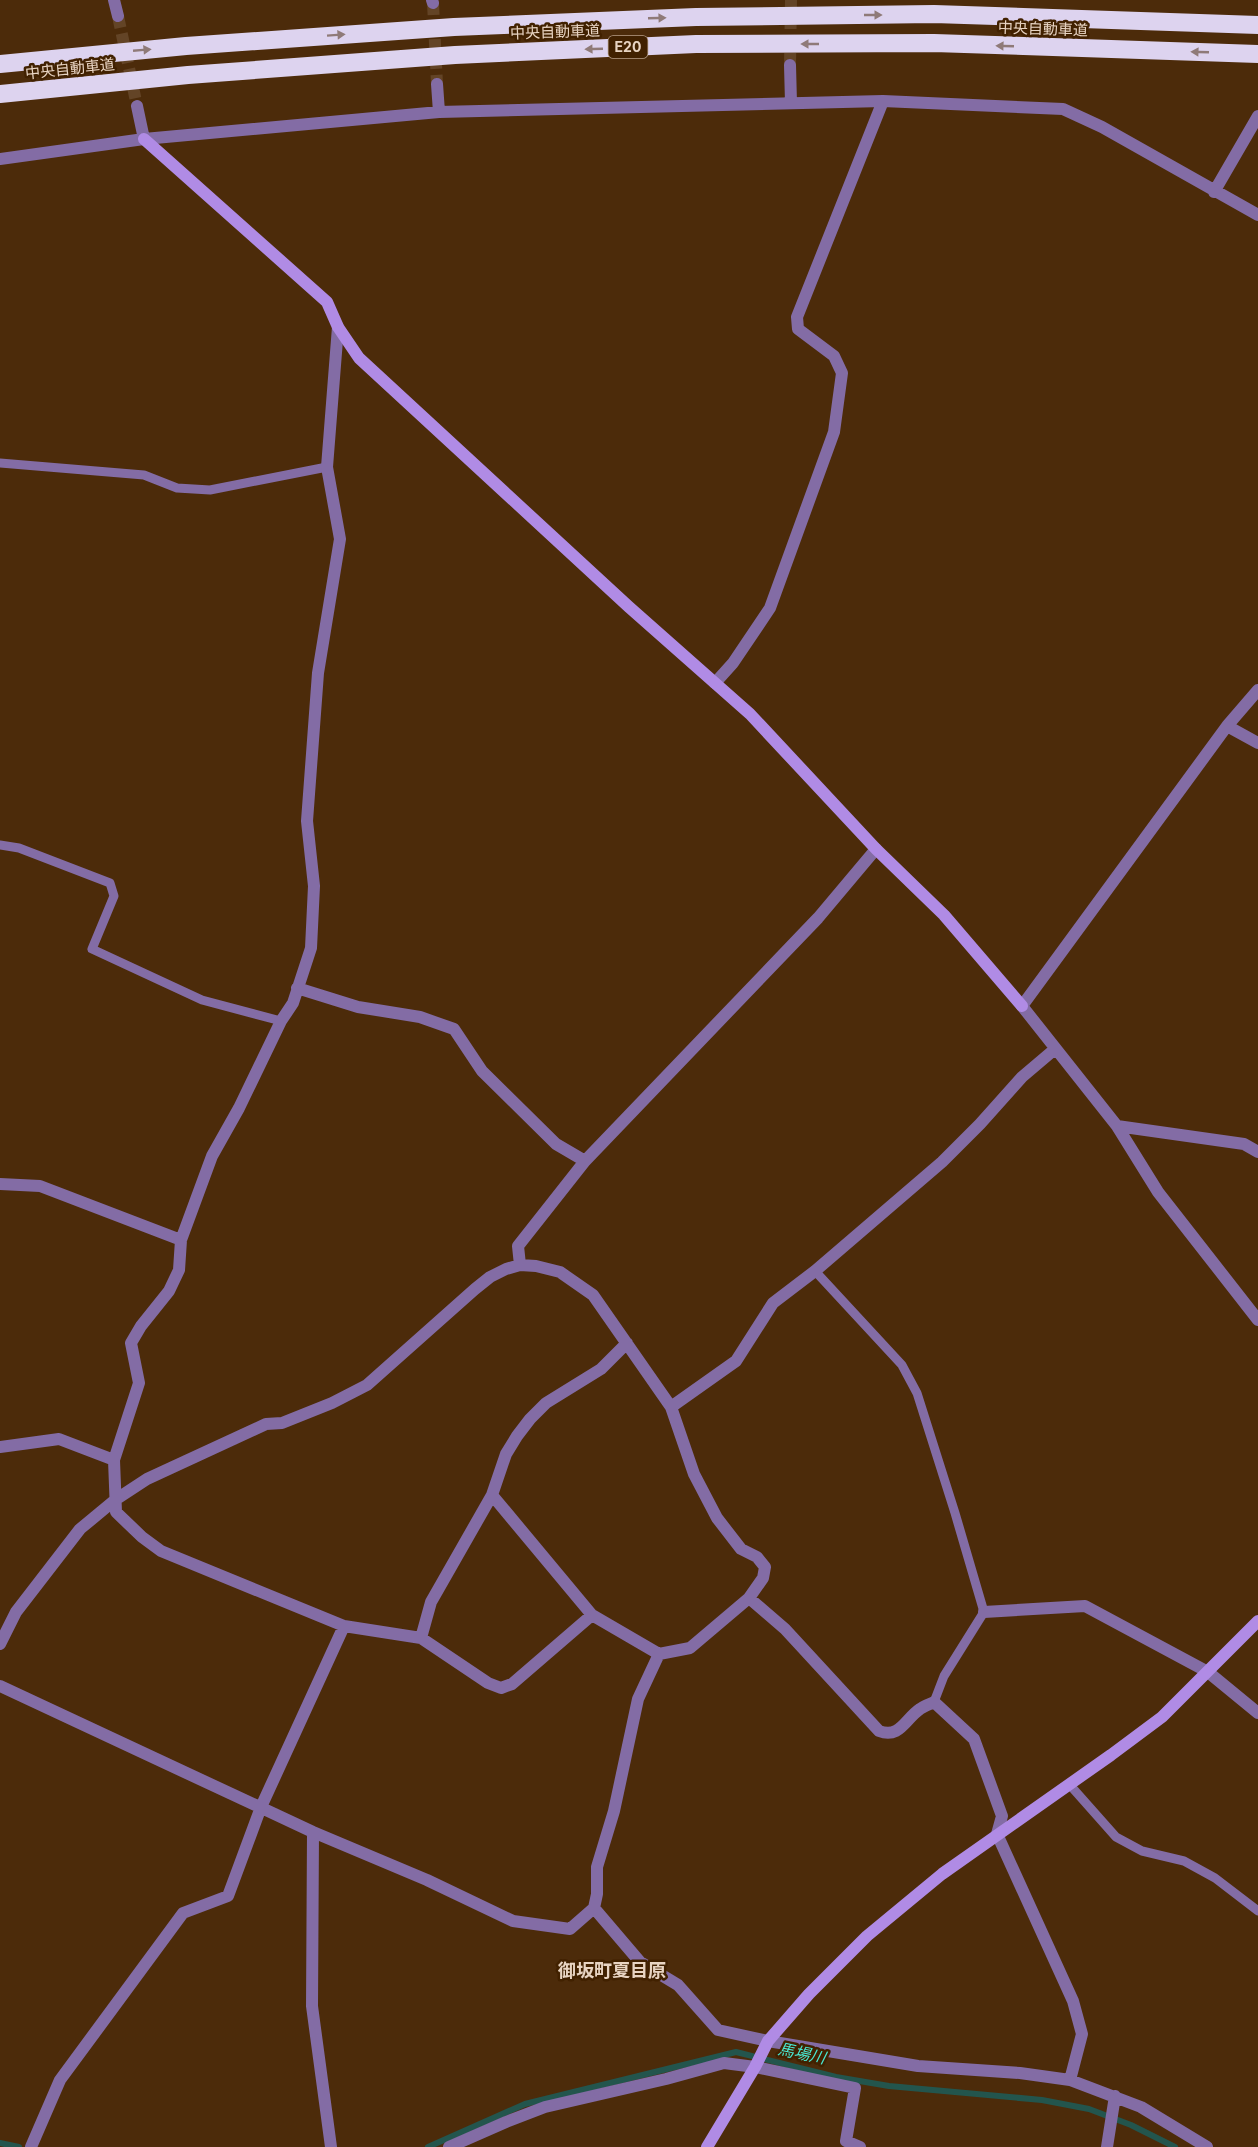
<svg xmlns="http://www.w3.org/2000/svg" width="1258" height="2147" font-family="Inter,'Noto Sans JP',sans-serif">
<rect width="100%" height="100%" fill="#4c2b0a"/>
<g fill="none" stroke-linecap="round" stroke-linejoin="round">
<path stroke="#23554d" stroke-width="6" d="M0,2143L19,2147
M428,2147L525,2104L736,2052L836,2077L889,2086L1042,2100L1089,2109L1131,2125L1175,2147"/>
<path stroke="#634426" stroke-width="12" stroke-dasharray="12 6" stroke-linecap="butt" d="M433,3L437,84
M118,16L137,106
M790,65L791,0"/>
<path stroke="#836ca5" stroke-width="9" d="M0,463L144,475L177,488L210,490L327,467
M0,845L19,848L110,883L114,896L92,949L202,1000L281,1021
M815,1271L902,1365L917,1393L955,1513L984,1612L944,1676L934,1702
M1069,1784L1116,1837L1142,1851L1184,1861L1215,1878L1258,1911"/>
<path stroke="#836ca5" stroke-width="12" d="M114,0L118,16
M432,0L433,3
M790,65L791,103
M437,84L439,112
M137,106L144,139
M0,159L144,139L439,112L883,101L1063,109L1102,127L1258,215
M1214,192L1258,116
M338,327L327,467L340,539L318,673L307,821L314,886L311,948L293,1003L281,1021L239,1108L212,1156L181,1240L179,1270L169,1291L141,1326L131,1343L139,1383L114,1460L116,1512L142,1537L161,1551L344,1626L421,1638L488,1683L501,1688L512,1684L592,1615L659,1654
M715,683L733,663L770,608L834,432L842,373L834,356L798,329L797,317L883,101
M1258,690L1227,726L1022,1006L1117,1126L1158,1192L1258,1320
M1227,726L1258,743
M297,988L358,1007L420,1017L454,1029L482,1071L556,1144L585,1161
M1117,1126L1244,1144L1258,1152
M0,1184L40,1186L181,1240
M520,1265L518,1246L585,1161L818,918L876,849
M671,1407L736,1361L773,1303L815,1271L942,1162L980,1124L1022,1077L1055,1049
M0,1447L59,1439L114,1460
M492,1495L592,1615
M749,1598L785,1629L879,1731C900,1739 905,1719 920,1709C924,1706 930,1704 934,1702L974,1739L1002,1816L997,1834L1073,2001L1082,2034L1070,2080
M984,1612L1085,1606L1208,1672L1258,1713
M421,1638L431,1602L492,1495L506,1454L517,1436L530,1419L546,1403L601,1369L627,1343
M0,1644L16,1612L80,1529L115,1500L147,1479L266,1424L282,1423L332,1403L367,1385L475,1289L490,1277L506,1269L520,1265L536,1266L560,1272L593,1295L671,1407L694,1474L717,1518L741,1549L757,1557L765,1567L763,1578L749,1598L690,1648L659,1654L638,1699L614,1811L597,1867V1894L594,1908L570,1929L513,1921L427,1880L313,1832L0,1686
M313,1832L312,2006L331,2147
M594,1908L640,1962L678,1985L718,2030L768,2041L918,2066L1020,2073L1070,2080L1141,2107L1207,2147
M31,2147L60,2080L183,1913L228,1896L261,1807L344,1626
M449,2147L506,2122L545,2107L666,2079L724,2063L755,2067L855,2088L846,2141L860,2147
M1107,2147L1115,2096"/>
<path stroke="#b08be5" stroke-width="12" d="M144,139L327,302L338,327L359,358L629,607L750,714L876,849L944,915L1022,1006
M707,2147L755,2067L768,2041L809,1994L867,1936L942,1874L1111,1755L1162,1717L1258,1621"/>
<path stroke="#ddd3ef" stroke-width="18" d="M0,64L186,46L454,27L696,17L934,14L1258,25
M0,94L188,75L455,55L696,44L934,43L1258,54"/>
</g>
<defs><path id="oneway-solid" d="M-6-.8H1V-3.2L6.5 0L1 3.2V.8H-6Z" transform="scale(1.5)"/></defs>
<g fill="#8f7a78">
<use href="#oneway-solid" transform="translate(873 15)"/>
<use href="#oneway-solid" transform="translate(657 18) rotate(-2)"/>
<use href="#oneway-solid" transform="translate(336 35) rotate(-4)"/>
<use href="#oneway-solid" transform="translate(810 44) rotate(180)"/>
<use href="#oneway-solid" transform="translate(1005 46) rotate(-178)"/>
<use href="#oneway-solid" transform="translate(594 49) rotate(178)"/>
<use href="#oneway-solid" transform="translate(142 50) rotate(-5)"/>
<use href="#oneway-solid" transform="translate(1200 52) rotate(-178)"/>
</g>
<g text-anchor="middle" stroke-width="5" stroke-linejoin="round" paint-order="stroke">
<rect fill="#412100" stroke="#b69e88" stroke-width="1.5" x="608.5" y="36" width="39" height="22" rx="4.5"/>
<g font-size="14" font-weight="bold" fill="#e8d4c2">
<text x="628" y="52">E20</text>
</g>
<g font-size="15" fill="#e8d4c2" stroke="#412100">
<text transform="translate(1043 29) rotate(2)" y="5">中央自動車道</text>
<text transform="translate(555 32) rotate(-2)" y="5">中央自動車道</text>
<text transform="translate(70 69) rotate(-6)" y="5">中央自動車道</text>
</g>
<g font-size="16" font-style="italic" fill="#49e9d3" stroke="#412100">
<text transform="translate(802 2053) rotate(12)" y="6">馬場川</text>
</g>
<g font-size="18" font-weight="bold" fill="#e8d4c2" stroke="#412100">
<text x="612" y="1977">御坂町夏目原</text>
</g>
</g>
</svg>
